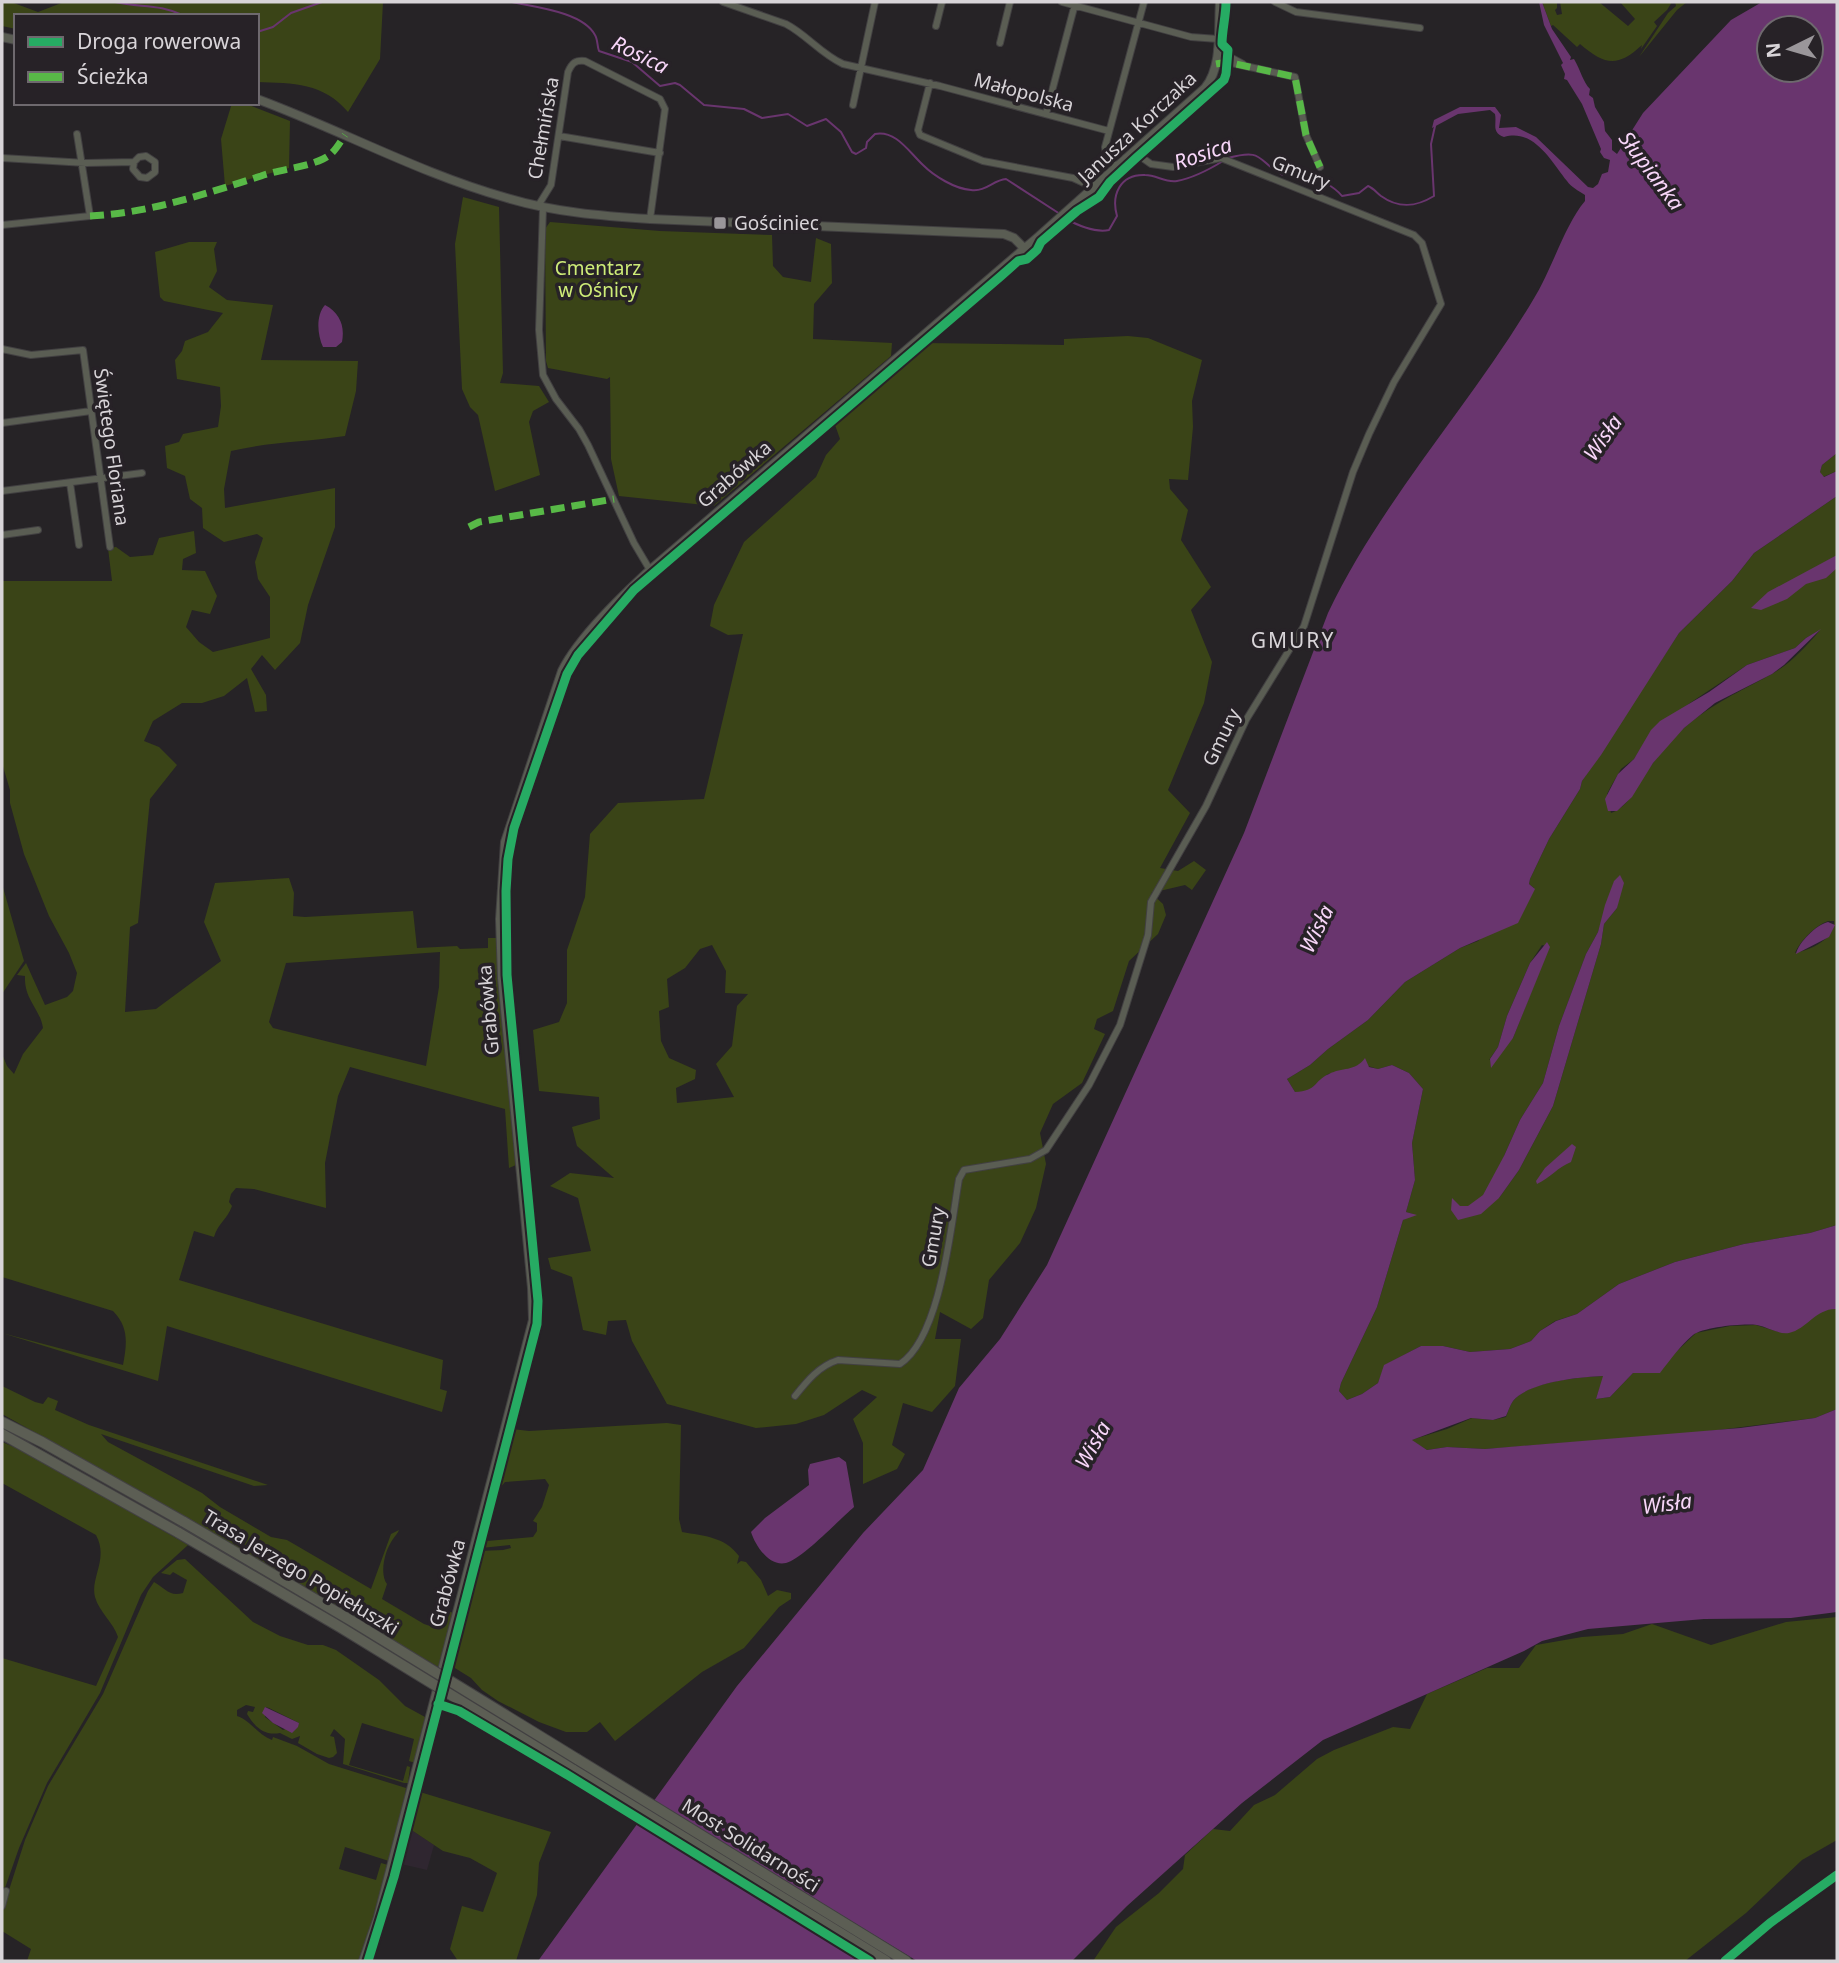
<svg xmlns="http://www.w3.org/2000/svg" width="1839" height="1963" font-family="'Noto Sans',sans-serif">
<rect width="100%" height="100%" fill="#262326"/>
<path fill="#2f2630" d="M410,1829L434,1845L427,1870L401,1864Z"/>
<path fill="#3a4417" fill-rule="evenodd" d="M2,2H11L38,12L64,2H383L380,59L348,112C324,83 293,83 257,82V16H16V29L2,26Z
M1542,2H1557V8L1555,10L1557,15L1562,14L1560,2H1599L1628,26L1635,19L1620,2H1672L1667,10L1654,22L1657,26L1641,49L1642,45C1617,68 1605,65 1580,44L1577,47L1553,25L1551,26Z
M1675,2H1687L1677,10L1639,57L1668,13L1676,6Z
M232,103H244L290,121L289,168L225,186L221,139Z
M463,197L499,207L503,373L500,383L539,386L549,402L533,411L529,422L540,475L495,491L478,415L470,407L462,389L455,244Z
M550,222L660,231L772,235L773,266L783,277L811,282L816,238L831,244L832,283L814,304L813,339L892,343L891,356L714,506L619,496L611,459L610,377L607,379L548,368L546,361L545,229Z
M189,242H217L214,249L217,271L209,287L227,300L273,305L261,360L358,361L356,391L345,436C306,442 268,442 231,451L224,489L225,508L335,488V527L308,605L300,643L275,670L262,655L251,669L266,695L267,711L255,712L247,678L224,696L202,703H182L153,721L144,741L159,747L177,765L150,799L138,923L130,927L125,1012L156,1009L221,961L204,922L215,883L289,878L294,893L293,916L305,917L413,911L417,948L457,946L460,949L488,948V938H497L499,991L516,1165L509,1168L505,1109L350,1067L338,1096L325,1163L326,1208L254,1189L236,1188L231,1194L229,1202L232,1206C227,1220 218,1223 214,1237L194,1231L179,1280L443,1360L440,1389L447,1391L442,1412L167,1326L158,1381L2,1333L123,1365C127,1344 129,1327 113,1311L2,1277V1054L7,1066L14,1074L23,1054L43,1028C40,1008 24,1000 25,976L17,975L26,963L45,1005L67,997L73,991L77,973L69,953L49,916L24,854L10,803V790L2,763V581H112L108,548L116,547L130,557L153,555L159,538L194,531L196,553L183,559L182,570L205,571L217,596L210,614L192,610L186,627L199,642L213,652L270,638V597L258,579L255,562L263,538L257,534L224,542L203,528L202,508L190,499L185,476L167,468L165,446L179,442L183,434L218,427L221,406L220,387L177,379L175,360L182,351L185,341L208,332L223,313L164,301L160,297L155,252ZM440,952L439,987L426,1066L273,1028L269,1022L286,963Z
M1128,336L1148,338L1202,360L1192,401L1193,427L1188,480L1169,479L1170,489L1188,510L1181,540L1211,587L1191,610L1212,662L1204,703L1168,790L1190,813L1160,868L1178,871L1194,861L1206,870L1192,890L1185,885L1151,893L1163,904L1166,915L1158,934L1129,961L1113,1011L1097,1019L1094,1029L1105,1034L1082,1083L1053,1104L1040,1133L1046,1164L1036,1208L1020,1243L989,1280L983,1318L971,1329L940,1312L935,1339H961L955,1386L932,1412L903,1403L892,1445L905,1454L897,1469L863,1484V1443L853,1419L877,1397L862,1390L824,1415L796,1424L756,1428L667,1404L632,1341L626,1320L608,1321L606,1335L583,1330L572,1277L551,1269L548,1258L591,1251L578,1198L550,1186L570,1173L614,1178L577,1146L572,1127L600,1119L599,1097L539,1091L533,1030L559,1022L567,1003V950L585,897L590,834L618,803L704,799L743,634L728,635L710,626L714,605L744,542L816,477L826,455L840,439L834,422L925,343L1064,345V339ZM712,945L726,971L725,993L748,994L737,1006L732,1046L716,1064L734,1097L677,1103L676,1088L695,1079L696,1070L669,1058L661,1041L659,1011L669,1007L667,979L685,968L700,949Z
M1837,453V471L1823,477L1820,472L1822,465Z
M1837,496V1225L1810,1233L1744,1244L1675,1262L1619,1284L1577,1314L1555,1321L1540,1331L1531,1341L1510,1349L1470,1352L1443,1346H1421L1385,1365L1378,1383L1362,1394L1347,1400L1339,1391L1341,1383L1377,1307L1403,1220L1413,1214L1406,1212L1415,1180L1412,1143L1423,1089L1409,1073L1392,1065L1378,1069L1361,1064L1348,1070L1328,1074L1307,1092H1295L1287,1079L1310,1065L1328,1049L1368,1020L1405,982L1460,948L1478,941L1534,888L1529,884L1530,879L1549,839L1580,789L1582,781L1679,633L1732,581L1754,553ZM1820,630C1807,646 1790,664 1772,674C1739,692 1713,703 1684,728C1670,740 1656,758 1646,773C1635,788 1629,807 1611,813L1607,794L1610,788L1621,769L1634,759L1650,734L1690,703L1747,665L1795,648L1806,638ZM1620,876L1617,908L1604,924L1601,944L1553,1106L1519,1170L1499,1198L1504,1156L1520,1120L1543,1083L1559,1026L1586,954L1598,932L1614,882ZM1828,921H1834C1835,939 1811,950 1795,953C1800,941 1816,925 1828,921ZM1542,945L1549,947L1513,1038L1489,1060L1498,1047L1507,1016L1530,963Z
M2,884L24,961L2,994Z
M1829,1308L1837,1309V1409L1815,1418L1686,1434L1485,1449L1447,1447L1427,1450L1411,1440L1447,1429L1472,1418L1493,1420L1506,1417C1508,1412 1510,1405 1513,1401C1529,1381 1580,1377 1604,1376L1596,1399L1610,1397L1633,1373L1677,1351L1696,1333L1730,1326L1756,1325L1779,1332Z
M2,1386L35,1402L43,1404L48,1397L58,1401L55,1410L89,1425L268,1485L254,1486L101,1434L108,1442L202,1493L220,1507L271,1537L287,1540L371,1589L391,1534L399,1530C398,1533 395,1536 393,1539C385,1550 379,1573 387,1584L382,1599L424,1624L436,1628L441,1609L454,1613L440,1668L182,1515L2,1414Z
M667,1423L681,1425L679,1519L682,1532C705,1536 725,1537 739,1556L737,1564L741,1561L746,1562L761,1580L768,1596L777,1590L791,1593V1599L779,1607L744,1648L702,1672L615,1741L600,1722L587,1732H566L539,1722L498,1701L482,1690L471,1678L450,1665L460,1627L463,1624L461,1623L480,1551L503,1550L511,1548L510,1545L481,1548L492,1505L495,1506L487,1529V1541L533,1537L537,1531V1523L533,1521L542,1507L549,1485L545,1479L505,1482L500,1488L496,1502H493L512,1429L529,1431Z
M2,1442L24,1451L188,1545L153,1577L141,1595L100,1693L47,1783L19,1848L5,1888L2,1887V1658L96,1686L118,1637C114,1623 99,1612 95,1597C90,1578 109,1559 96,1535L2,1483Z
M185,1559L253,1622L280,1636L308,1645H323L336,1650L379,1680L405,1706L425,1717L415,1763L409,1761L414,1739L362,1723L349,1765L403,1781L407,1766L410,1767L408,1783H404L343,1764L345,1739L334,1729L330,1736L334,1737L337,1753L333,1757L329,1758L317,1754L298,1743L300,1736L292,1739L280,1733C264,1736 255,1727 247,1714L248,1711L253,1712L255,1707L246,1705L237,1710V1716C250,1720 257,1734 272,1740L273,1737L297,1746L329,1764L406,1788L404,1805L389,1861L345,1847L339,1869L376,1880L381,1863L388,1865L370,1935L359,1961H27L31,1949L2,1931V1912L25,1840L48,1786L103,1694L148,1591L154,1582C165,1588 169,1597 183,1593L187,1580L173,1572L170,1575L161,1573L177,1560ZM265,1707L269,1708L299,1723L283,1730L265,1717Z
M1837,1617V1840L1802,1860L1746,1913L1685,1961H1093L1116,1927L1159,1893L1183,1869L1185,1855L1213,1829L1230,1831L1254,1805L1275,1795L1317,1759L1334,1750L1393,1727L1410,1729L1427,1694L1487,1668H1519L1536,1645L1582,1637L1623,1634L1652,1624L1711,1645L1786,1622Z
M420,1792L551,1832L539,1863L537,1895L516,1961H458L450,1949L462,1906L483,1912L497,1873L470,1858L443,1851L410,1829Z"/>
<path fill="#69356e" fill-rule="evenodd" d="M1539,2H1542L1552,29L1571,57L1570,60L1574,59C1581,71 1583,82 1590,89L1589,95L1593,98L1595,107L1604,122L1605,131L1612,140V150L1617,154L1643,113L1731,20L1762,2H1837V453L1822,465L1820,472L1824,477L1837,471V496L1754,553L1732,581L1679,633L1601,755L1582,781L1580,789L1549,839L1530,879L1529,884L1535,889L1518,923L1460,948L1405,982L1368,1020L1328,1049L1310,1065L1287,1079L1295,1092C1318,1091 1313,1081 1329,1074C1342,1067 1355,1072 1365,1058L1369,1067L1378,1069L1392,1065L1409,1073L1423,1089L1412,1143L1415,1180L1406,1212L1417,1215L1403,1220L1377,1307L1341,1383L1339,1391L1347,1400L1362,1394L1378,1383L1384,1365L1421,1346H1443L1470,1352L1510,1349L1531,1341L1540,1331L1556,1321L1577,1314L1619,1284L1675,1262L1744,1244L1810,1233L1837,1225V1309C1816,1308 1807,1329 1789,1333C1779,1335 1768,1327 1757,1325C1744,1323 1703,1327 1693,1335C1680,1346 1670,1360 1660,1373H1633L1610,1397L1596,1399L1603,1376C1580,1377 1528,1382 1513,1401C1510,1405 1508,1412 1506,1416L1493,1420L1471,1418L1412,1440L1427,1450L1447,1447L1485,1449L1740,1428L1815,1418L1837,1409V1612L1791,1618L1704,1619L1588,1629L1542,1641L1524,1651L1323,1740L1242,1803L1127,1906L1072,1961H538L737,1686L863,1533L923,1470L959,1388L1000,1339L1047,1265L1244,833L1328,613C1382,500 1469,407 1533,300C1552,270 1564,226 1585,201V195C1579,191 1571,187 1567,181C1551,161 1534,128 1504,137C1491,132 1497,125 1495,114L1490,110L1458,114L1432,128L1434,120L1460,107H1495L1501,115L1499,128L1516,127L1536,137L1588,187L1593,188L1598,184L1602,174L1608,172L1610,160L1604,158L1600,152L1601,149L1582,104L1567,80L1564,79L1565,74L1561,65L1563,63L1544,25ZM1769,28H1811V70H1769Z
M325,305C340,313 345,326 342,342L336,347H323C317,334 316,315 325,305Z
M1837,555V568L1826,578L1806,584L1787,599L1761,610L1751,608L1768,592Z
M1821,629L1784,665L1772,674L1715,703L1684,728L1653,763L1632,797L1617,811H1608L1605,799L1618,774L1634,759L1651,730L1660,721L1709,692L1747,665L1795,648L1806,638Z
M1620,875L1624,883L1617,908L1604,924L1601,944L1553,1106L1519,1170L1499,1198L1481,1214L1458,1220L1451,1210L1452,1198L1460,1206H1468L1483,1195L1504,1156L1520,1120L1543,1083L1559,1026L1586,954L1598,932L1605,905L1614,881Z
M1828,922L1835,925L1829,937L1796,954C1799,942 1816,925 1828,922Z
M1547,942L1550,947L1513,1038L1491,1068L1490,1059L1498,1047L1507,1016L1530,963Z
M1572,1144L1576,1147L1571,1162C1558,1167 1550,1178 1537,1184L1536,1181L1545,1168Z
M839,1457L846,1462L854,1507C840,1519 802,1559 786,1563C769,1567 755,1545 751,1532L765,1518L809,1485L808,1470L810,1464Z
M265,1707L299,1723L298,1727L292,1733L273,1723L262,1713Z"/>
<path fill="#262326" d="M650,1799L797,1888L917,1961H868L635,1819Z"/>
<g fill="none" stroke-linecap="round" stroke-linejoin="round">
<path stroke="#69356e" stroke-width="2" d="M115,2C141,8 158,3 185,16
M512,2C535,7 583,12 595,35C598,40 597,46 599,51L632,62L660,86L675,83L680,85L704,105L744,109L762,118L788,114L807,126L826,119L841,132L852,152L856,154L866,148L867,142L875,134C896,130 909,152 923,165C934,176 955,189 971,190C986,192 993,180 1006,179L1060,214
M257,32L273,27L291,13L322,2
M1228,158C1265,148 1256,161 1283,175C1288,175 1295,172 1301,172C1311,173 1335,187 1342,196L1359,193L1368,186C1373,188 1376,192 1381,196C1399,209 1416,207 1434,196L1431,144L1435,126
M1064,218C1077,225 1095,233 1109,230L1117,216C1111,195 1120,174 1145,175C1157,175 1165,183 1177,181C1193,178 1210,169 1223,161"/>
<defs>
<path id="minor" d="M723,2L786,24C807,35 821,54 843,64L940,86L1109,131
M1062,2L1191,37L1218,39
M1275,2L1296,12L1420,28
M936,26L942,2
M1000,43L1010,2
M1217,50L1243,64
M1216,64L1227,62L1295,77L1306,135L1320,167
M930,83L918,130L920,135L983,161L1073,178L1084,183L1091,190
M853,105L875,2
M1046,114L1075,4
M559,136L660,153
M2,158L86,163L134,162L139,157L146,156L155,162V172L147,178L140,177L133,169L134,162
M1117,167L1106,153L1105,147L1144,2
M538,206L551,185L568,72C572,63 575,60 585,61L660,99L665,109L650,219
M543,208L539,330L543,375L556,399L579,429L588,445L634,543L650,570
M2,225L90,216L77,134
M2,349L31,355L83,350L110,547
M2,423L91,411
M70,483L79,545
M2,491L142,473
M2,535L38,530
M795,1396C807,1381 819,1366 838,1360L900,1364C941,1337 951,1225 959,1179L964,1170L1030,1159L1046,1150L1089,1085L1120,1025L1148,935L1151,902L1206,806L1246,720L1304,626L1353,472L1369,434L1394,382L1441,304L1422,243L1414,235L1221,158L1173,167L1151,164L1134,152
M2,1906L6,1891"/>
<path id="tertiary" d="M2,37L16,40
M257,99C341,130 421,174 507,198C554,212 601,216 650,219L1004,234L1014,238L1025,249
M363,1961L378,1917L533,1320L532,1288L502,978L500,919L505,842L562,671C579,637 622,596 650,570L1038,237L1205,88C1223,66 1218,28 1220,2"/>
<path id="primary" d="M2,1422L42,1442L184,1522
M2,1434L179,1533
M577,1759L906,1961
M572,1769L886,1961"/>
</defs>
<use href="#minor" stroke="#424042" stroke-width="8"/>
<use href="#tertiary" stroke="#424042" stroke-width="10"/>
<use href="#primary" stroke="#424042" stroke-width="12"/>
<use href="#minor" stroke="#5a5d53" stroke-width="6"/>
<use href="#tertiary" stroke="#5a5d53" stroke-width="8"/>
<use href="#primary" stroke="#5c5e54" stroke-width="10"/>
<defs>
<path id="primary-bridge" d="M184,1522L352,1621L577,1759
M179,1533L340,1627L572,1769"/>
</defs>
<use href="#primary-bridge" stroke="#424042" stroke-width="12" stroke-linecap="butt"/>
<use href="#primary-bridge" stroke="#5c5e54" stroke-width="10"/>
<path stroke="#58b947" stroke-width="7" stroke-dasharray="14 7" stroke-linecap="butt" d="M1216,64L1227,62L1295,77L1306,135L1320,167
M90,216C149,213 205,194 261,176C281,169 304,168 323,159C334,154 338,145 345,135
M469,527L479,522L614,499"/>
<defs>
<path id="cycleway" d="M438,1704L459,1711L566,1774L870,1961
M368,1961L394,1877L537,1324L538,1301L507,975L506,891L508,859L514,828L567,674L578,655L634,590L1001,276L1018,261L1027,259L1037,250L1041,242L1077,211L1099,197L1110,182L1136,158L1224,80L1226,74L1228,50L1222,44C1222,30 1226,16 1226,2
M1725,1961L1770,1923L1837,1875"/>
</defs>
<use href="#cycleway" stroke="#272227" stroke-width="13"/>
<use href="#cycleway" stroke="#26ab63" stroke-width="9"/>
</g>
<rect fill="#9a969a" stroke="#272227" stroke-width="2.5" x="713" y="216" width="14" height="14" rx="3.5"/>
<g text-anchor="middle" stroke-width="7" stroke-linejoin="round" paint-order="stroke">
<g font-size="19" fill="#d8d4d8" stroke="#272227">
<text transform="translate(1024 92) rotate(15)" y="7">Małopolska</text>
<text transform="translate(1137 127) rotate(-43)" y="7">Janusza Korczaka</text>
<text transform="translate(543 128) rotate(-80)" y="7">Chełmińska</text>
<text transform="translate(1301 172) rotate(22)" y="7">Gmury</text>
<text transform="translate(112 447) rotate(82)" y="7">Świętego Floriana</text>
<text transform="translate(734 474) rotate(-41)" y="7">Grabówka</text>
<text transform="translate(1221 737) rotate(-64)" y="7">Gmury</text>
<text transform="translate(488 1010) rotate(-95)" y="7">Grabówka</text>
<text transform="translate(933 1237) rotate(-80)" y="7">Gmury</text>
<text transform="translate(301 1572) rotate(31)" y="7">Trasa Jerzego Popiełuszki</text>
<text transform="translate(447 1583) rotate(-75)" y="7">Grabówka</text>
<text transform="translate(751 1845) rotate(32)" y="7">Most Solidarności</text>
</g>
<g font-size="19" fill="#d8d4d8" stroke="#272227" text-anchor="start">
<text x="734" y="230">Gościniec</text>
</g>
<g font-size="19" fill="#ceec78" stroke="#272227">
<text x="598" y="275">Cmentarz<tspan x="598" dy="22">w Ośnicy</tspan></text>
</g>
<g font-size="21" font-style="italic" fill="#f8d6f9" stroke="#272227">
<text transform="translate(640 55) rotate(26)" y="7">Rosica</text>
<text transform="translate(1203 154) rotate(-19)" y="7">Rosica</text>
<text transform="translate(1651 171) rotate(53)" y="7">Słupianka</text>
<text transform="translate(1603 438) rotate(-55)" y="7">Wisła</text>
<text transform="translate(1317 929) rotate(-64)" y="7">Wisła</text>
<text transform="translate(1093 1445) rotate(-61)" y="7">Wisła</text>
<text transform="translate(1667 1504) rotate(-7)" y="7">Wisła</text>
</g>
<g font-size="21" letter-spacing="2" fill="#d8d4d8" stroke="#272227">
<text x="1293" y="648">GMURY</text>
</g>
</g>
<rect width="1839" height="1963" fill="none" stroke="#d8d4d8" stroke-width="7"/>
<rect x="14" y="14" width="245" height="91" fill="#272227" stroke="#6e696e" stroke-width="2"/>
<rect x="28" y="37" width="35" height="10" fill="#26ab63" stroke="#6e696e" stroke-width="2"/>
<text x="77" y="49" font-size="21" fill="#d8d4d8">Droga rowerowa</text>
<rect x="28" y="72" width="35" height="10" fill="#58b947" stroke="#6e696e" stroke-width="2"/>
<text x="77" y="84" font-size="21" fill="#d8d4d8">Ścieżka</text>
<g transform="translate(1790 49) rotate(265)"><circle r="33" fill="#272227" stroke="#6e696e" stroke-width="2"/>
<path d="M0-5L12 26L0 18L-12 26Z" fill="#9a969a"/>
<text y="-10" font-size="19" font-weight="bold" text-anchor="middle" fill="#d8d4d8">N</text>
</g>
</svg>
